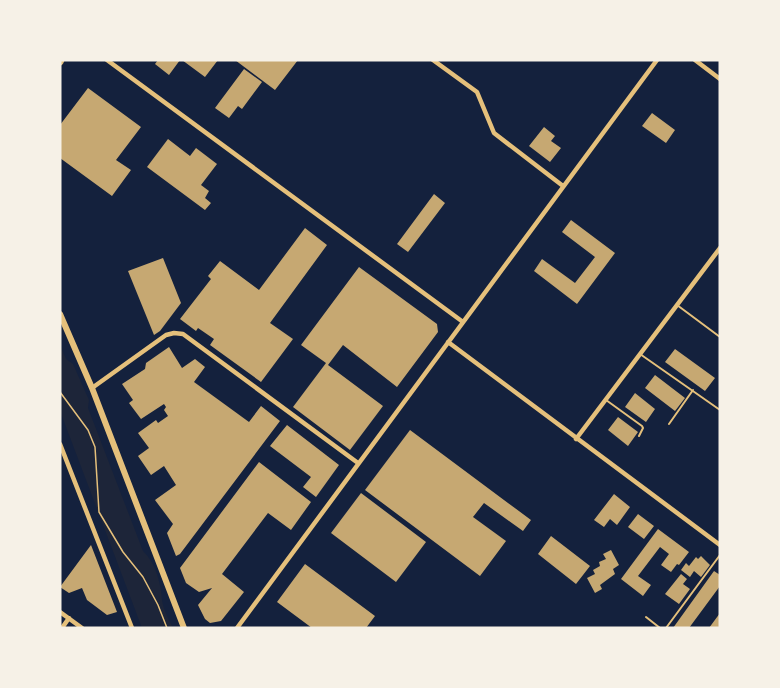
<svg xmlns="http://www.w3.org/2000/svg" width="780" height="688" font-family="Jost,sans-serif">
<rect width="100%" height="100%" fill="#14213d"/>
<path fill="#1d2539" d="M60,345L66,359L73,364L89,400L88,408L143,551C156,563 161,584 162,600C163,609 169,620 173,628H142L60,411Z"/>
<path fill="#c6a872" d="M158,60H180L169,75L155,64Z
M182,60H218L205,77Z
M235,60H298L275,90Z
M244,69L262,82L242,109L238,106L229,118L215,108Z
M88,88L141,127L116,160L131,170L112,196L60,158V125Z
M652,113L675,130L666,143L642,126Z
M544,127L555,136L551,141L561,148L550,162L529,146Z
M168,139L190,156L196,148L217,164L201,185L209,191L205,198L211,203L205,210L147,167Z
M434,194L445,203L408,252L397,244Z
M571,220L615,253L577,304L534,271L542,259L575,283L595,257L562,232Z
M305,228L327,245L270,323L293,339L261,382L210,345L214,339L198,328L196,331L180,319L211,279L208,276L220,261L259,290Z
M163,258L181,303L160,331L154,335L128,271Z
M359,267L437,324L438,332L397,387L343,345L328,365L383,406L350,450L293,407L326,363L301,345Z
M169,347L182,368L195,359L205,367L194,382L249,422L261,406L280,421L180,554L176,556L167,533L173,524L155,500L176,485L164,466L151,475L138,456L149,448L138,433L156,420L158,423L168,416L164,410L166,407L164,404L141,419L129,403L133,400L122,384L145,369L146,363Z
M675,349L715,378L705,391L665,362Z
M655,375L685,398L675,411L645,388Z
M635,393L655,409L646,422L625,407Z
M618,417L638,432L628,446L608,430Z
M287,425L339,465L316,497L303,487L311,477L270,446Z
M410,430L531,520L523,531L484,503L473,517L506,541L480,576L365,490Z
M259,462L311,502L291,530L268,513L222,574L244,592L221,621L210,623L205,619L198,605L212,588L199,592L186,583L180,568Z
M361,493L426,542L396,582L331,533Z
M614,494L630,507L617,525L610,519L604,527L594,520Z
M638,514L654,526L644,539L628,527Z
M658,529L689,552L679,565L677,564L671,572L661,565L669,554L660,547L638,576L651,585L643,596L621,579Z
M551,536L590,566L576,584L538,554Z
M91,545L117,612L107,615L87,600L82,588L69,593L60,587Z
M611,550L619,565L613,569L615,574L600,585L602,589L595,593L587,578L595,574L593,570L600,566L599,562L606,559L603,554Z
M701,556L710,565L701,577L694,571L690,577L681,570L686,563L689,566L696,557L698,559Z
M305,564L375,616L366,628H312L277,602Z
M714,571L720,575V586L689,628H673Z
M681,574L687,579L683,584L690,589L679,604L665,594Z
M720,613V628H709Z"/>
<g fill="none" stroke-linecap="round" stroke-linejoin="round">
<path stroke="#e5c07b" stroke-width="1.5" d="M60,392L88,430L95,447L99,512L123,552L143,577L158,605L167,628"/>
<path stroke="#e5c07b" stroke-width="2" d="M677,305L720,337
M640,354L720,410
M606,400L642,426L643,428L639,436
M669,424L693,390
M646,617L660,628
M666,628L720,555"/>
<path stroke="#e5c07b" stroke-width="4.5" d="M107,60L463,322
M433,60L477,92L494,133L563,186
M695,60L720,79
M448,342L720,545
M92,388L166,335L174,333L183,334L358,463
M576,439L720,248
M60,444L132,628
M60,612L82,628
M62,628L69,618
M237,628L657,60"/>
<path stroke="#e5c07b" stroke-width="6" d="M60,314L92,388L184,628"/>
<path stroke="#e5c07b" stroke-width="7" d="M60,62L61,60"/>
</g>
<rect width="780" height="688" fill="none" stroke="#f6f1e7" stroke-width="123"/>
</svg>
